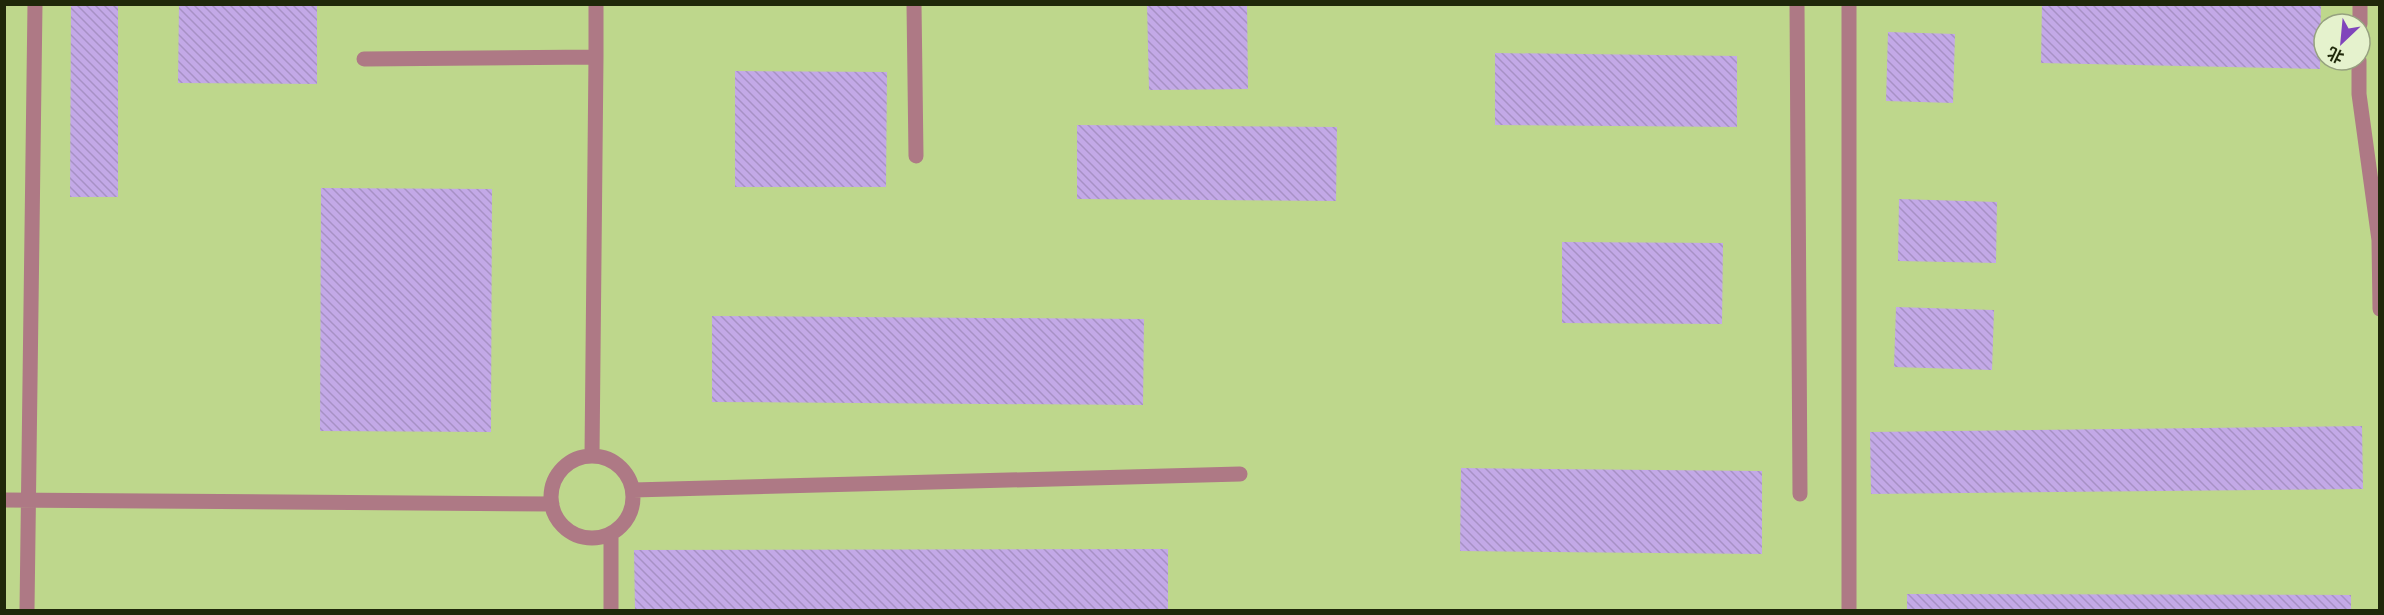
<svg xmlns="http://www.w3.org/2000/svg" width="2384" height="615" font-family="'Crimson Pro','Noto Sans SC',serif">
<defs>
<pattern id="building-back-hatch" width="6" height="6" patternUnits="userSpaceOnUse" patternTransform="scale(1.5)"><rect width="6" height="6" fill="#c3a9e7"/><path d="M-1 5l2 2M0 0l6 6M5-1l2 2" fill="none" stroke="#a791c5"/></pattern>
</defs>
<rect width="100%" height="100%" fill="#bed78c"/>
<path fill="url(#building-back-hatch)" d="M71,4H118V197H70Z
M179,4H317V84L178,83Z
M1147,4H1247L1248,89L1149,90Z
M2042,4H2321L2320,69L2041,63Z
M1888,32L1955,34L1953,103L1886,101Z
M1495,53L1737,56V127L1495,125Z
M735,71L887,72L886,187H735Z
M1077,125L1337,127L1336,201L1077,199Z
M321,188L492,189L491,432L320,431Z
M1899,199L1997,202L1996,263L1898,261Z
M1562,242L1723,243L1722,324L1562,323Z
M1896,307L1994,310L1992,370L1894,367Z
M712,316L1144,319L1143,405L712,402Z
M2362,426L2363,489L1871,494L1870,432Z
M1461,468L1762,471V554L1460,551Z
M1168,549V610H635L634,550Z
M1907,594L2351,595V610H1907Z"/>
<g fill="none" stroke-linecap="round" stroke-linejoin="round">
<path stroke="#ae7985" stroke-width="15" d="M914,4L916,156
M1797,4L1800,494
M1849,4V610
M596,57V4
M364,59L596,57L592,456
M551 497a41 41 0 1 1 82 0a41 41 0 1 1-82 0Z
M633,490L1240,474
M4,500L552,504
M27,610L35,4
M611,610V534"/>
<path stroke="#ae7985" stroke-width="15" d="M2360,24V4
M2359,60V94L2379,240L2380,309"/>
</g>
<rect width="2384" height="615" fill="none" stroke="#1f280a" stroke-width="12"/>
<g transform="translate(2342 42) rotate(206)"><circle r="28" fill="#e5f2cd" stroke="#96a17f" stroke-width="1.5"/>
<path d="M0-4.5L10 22L0 15L-10 22Z" fill="#8045bb"/>
<text y="-9" font-size="16" font-weight="bold" text-anchor="middle" fill="#1f280a">北</text>
</g>
</svg>
